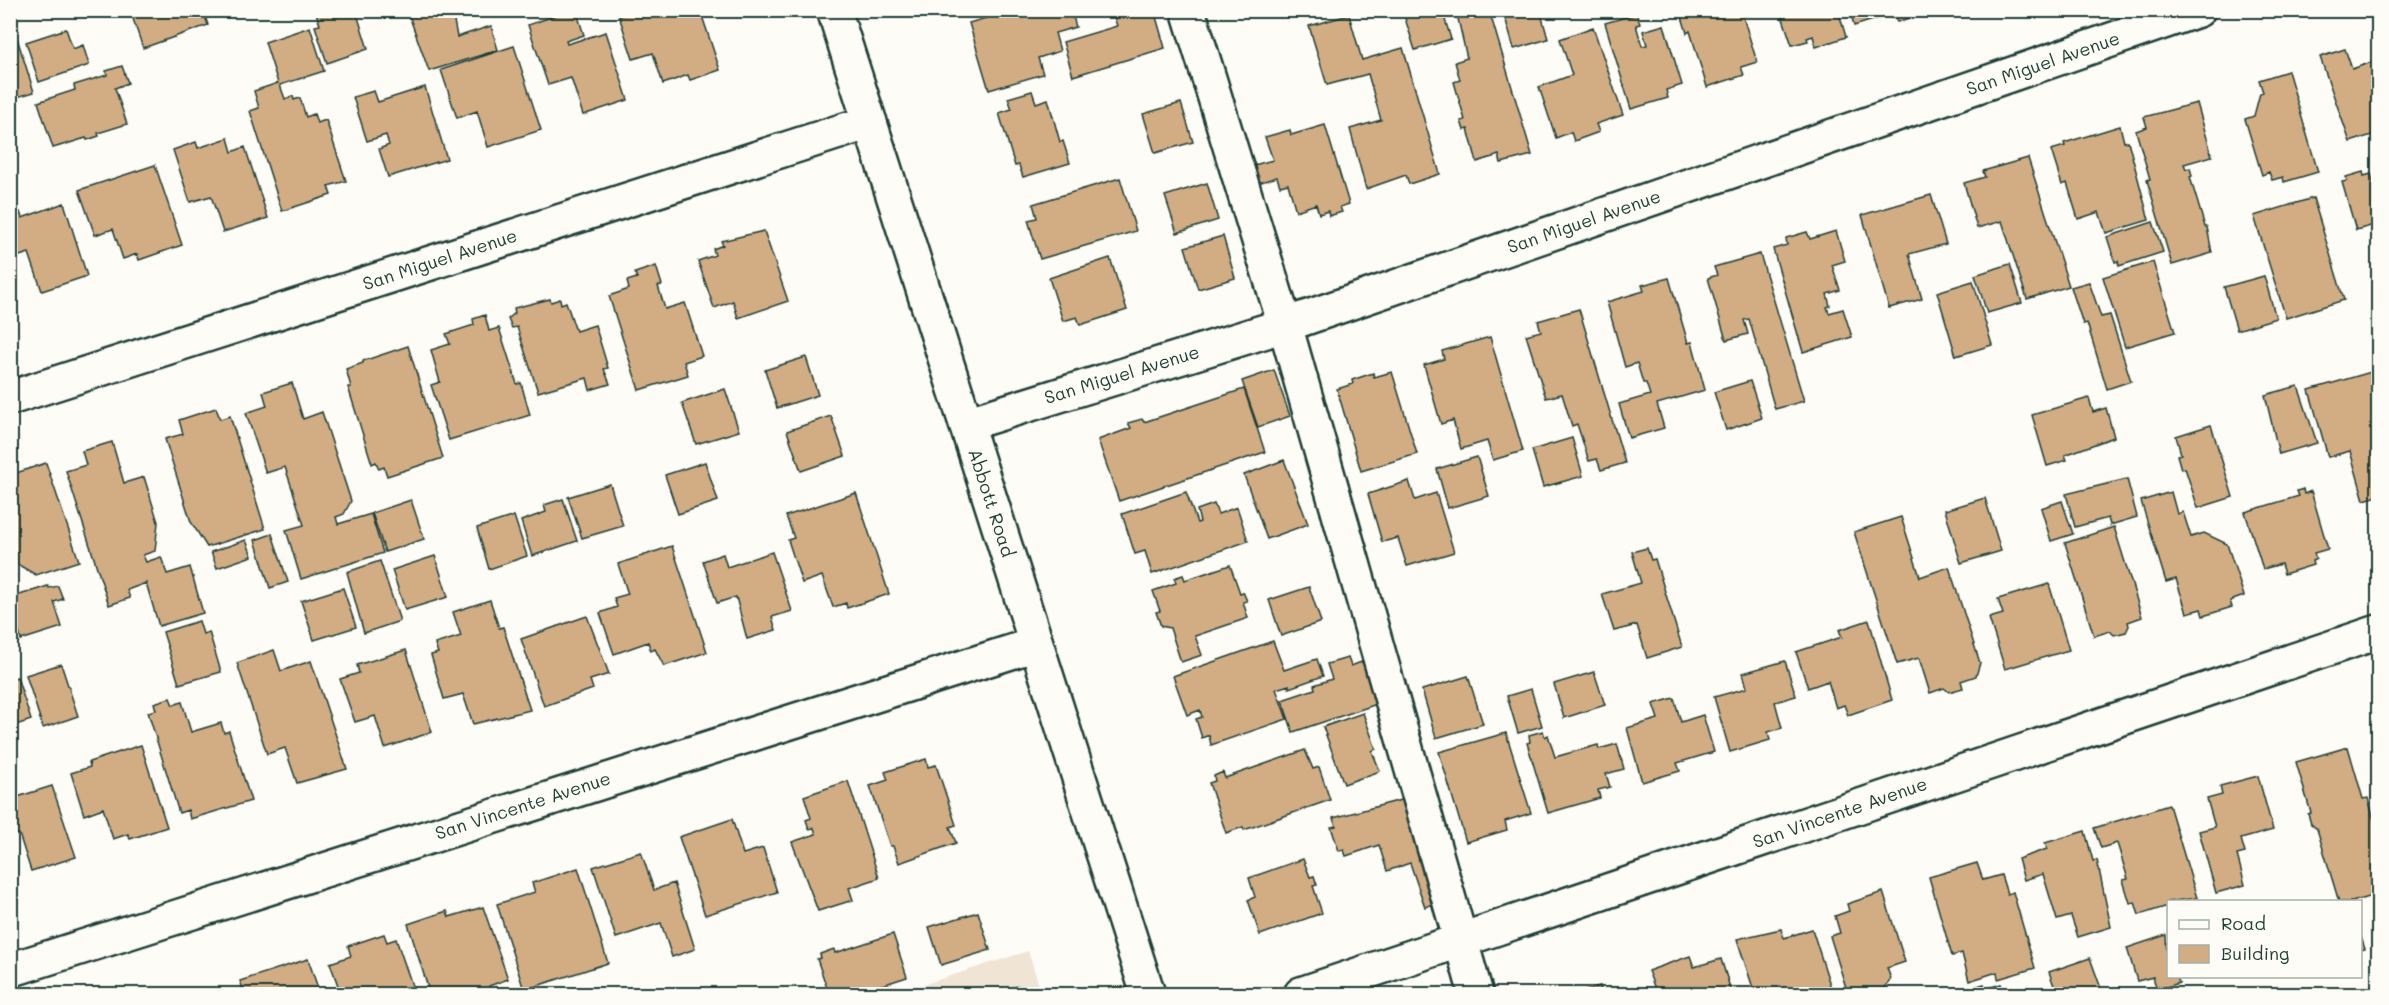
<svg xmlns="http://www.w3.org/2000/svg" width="2389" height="1005" font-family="Mali,sans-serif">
<rect width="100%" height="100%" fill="#fdfcf7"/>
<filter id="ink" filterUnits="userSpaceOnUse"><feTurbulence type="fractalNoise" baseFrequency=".0167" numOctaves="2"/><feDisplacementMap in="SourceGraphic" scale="12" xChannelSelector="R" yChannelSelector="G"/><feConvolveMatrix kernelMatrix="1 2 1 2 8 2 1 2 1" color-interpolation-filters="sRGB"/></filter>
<g filter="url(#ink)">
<path fill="#f0e4d4" d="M1028,951L1042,994H894Z"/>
<path fill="#d2ad84" stroke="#1f3d34" stroke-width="1.5" d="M130,10H203L208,25L143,48Z
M315,10H350L352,15L357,14L368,49L327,63L315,26L320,25Z
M407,10H452L457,37L491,26L498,50L429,71Z
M571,10H576L584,35L566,41L567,44L606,32L628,100L583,115L571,78L548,85L528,25Z
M636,10H700L720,70L690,80L688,75L663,84L653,53L633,59L619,16Z
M1013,10H1071L1076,27L1055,33L1060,51L1038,58L1043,74L989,90L969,23Z
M1112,10H1154L1165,48L1073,76L1063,42L1117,26Z
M1407,10H1442L1451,39L1415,50L1404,15L1407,14Z
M1456,10H1489L1532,155L1501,163L1499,155L1477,162L1468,129L1464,130L1461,121L1465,120L1454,82L1460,80L1455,62L1467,58Z
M1503,10H1540L1548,39L1514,49Z
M1680,10H1741L1757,62L1741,67L1744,75L1707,87L1690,31L1687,33Z
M1780,10H1838L1846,37L1816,47L1813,36L1807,38L1808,41L1792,45Z
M1850,10H1916L1907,13L1909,18L1897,22L1895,17L1890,18L1889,15L1854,26Z
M1637,14L1640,24L1636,25L1642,46L1647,45L1643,31L1664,25L1682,85L1666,90L1668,98L1631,109L1605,23Z
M1349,15L1362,60L1403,48L1440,174L1409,184L1406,175L1366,189L1350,129L1381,120L1368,74L1327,85L1309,26Z
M310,27L324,71L280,85L285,99L293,96L294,100L300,98L306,117L314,114L317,123L326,120L346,181L328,186L331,195L282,211L250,111L259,108L254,91L278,83L265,42Z
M1593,27L1623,115L1596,124L1599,132L1574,141L1571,132L1556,138L1539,87L1572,75L1560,39Z
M66,29L73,49L83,45L89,65L39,82L26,42Z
M16,35L34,92L10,99V37Z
M514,46L541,130L488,147L477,111L457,118L441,70Z
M2345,49L2352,69L2375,61L2378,65V133L2350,142L2320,57Z
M122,66L128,83L115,88L127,124L98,133L99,136L87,140L86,138L53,148L38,102L75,90L74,85L107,75L106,71Z
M2288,71L2318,172L2284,182L2283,177L2272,180L2269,172L2262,175L2245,119L2254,116L2260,93L2263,92L2259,80Z
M425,87L447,159L388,177L379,149L389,145L386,135L367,141L353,97L374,91L378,102Z
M1032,91L1036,103L1048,99L1060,142L1063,141L1070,163L1023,177L1019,165L1015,166L999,113L1012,109L1008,98Z
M1181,103L1193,142L1155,153L1143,114Z
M2197,103L2212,156L2184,164L2186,169L2190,168L2192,176L2190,177L2205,227H2207L2212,253L2172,265L2147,180L2150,179L2136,131L2147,127L2144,117Z
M1325,125L1349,204L1340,207L1342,212L1329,216L1328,211L1319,214L1316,204L1296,211L1288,184L1280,186L1277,177L1255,184L1250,166L1273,160L1265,137L1290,130L1291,135Z
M2120,126L2124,142L2128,141L2149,220L2106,233L2099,212L2078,219L2067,183L2062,185L2051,150L2065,146L2064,143Z
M228,138L232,152L245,147L268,218L223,232L211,196L190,202L173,150L196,142L198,148Z
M2028,158L2069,286L2027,299L2002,221L1977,228L1964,183L1985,177L1983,171Z
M155,165L182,245L139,260L137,254L123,259L113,229L95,235L79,190Z
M2363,172L2364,176L2371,174L2378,201V224L2356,230L2342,182L2347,181L2346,177Z
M1120,178L1136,231L1040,259L1028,220L1037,218L1033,204Z
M1207,183L1218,220L1177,233L1165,196Z
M1931,195L1946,244L1909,254L1922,299L1889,308L1862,215Z
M2313,198L2344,300L2286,318L2254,216Z
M64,203L87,276L42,291L29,253L10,259V215L20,212L22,218Z
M2153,222L2163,252L2119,266L2118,261L2115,262L2107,237Z
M764,231L788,301L738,318L733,301L714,308L698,261L715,255L713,249L723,245L721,241Z
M1836,231L1845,261L1832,265L1840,290L1827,294L1830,306L1827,307L1829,313L1843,309L1852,337L1803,352L1773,249L1787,245L1786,238L1807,232L1810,239Z
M1223,236L1235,278L1198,289L1185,247Z
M1760,254L1804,401L1775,409L1749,319L1744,320L1748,334L1726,340L1708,278L1717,275L1714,267Z
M1110,258L1127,310L1080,325L1077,317L1063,321L1049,278Z
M2153,262L2175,332L2125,347L2103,277Z
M2010,264L2022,303L1987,313L1975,275Z
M656,266L662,285L658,286L665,309L685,303L702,356L684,362L688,375L639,390L609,296L629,289L627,281L637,278L635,273Z
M2264,276L2276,318L2237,330L2224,287Z
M1669,278L1688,343L1692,342L1705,390L1657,404L1664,428L1629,438L1619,404L1650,395L1646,383H1643L1637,363L1625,367L1607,302L1644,291L1642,285Z
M1973,281L1992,345L1956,356L1937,292Z
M2089,282L2101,317L2110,315L2131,381L2107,389L2087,323L2083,324L2071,287Z
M550,299L551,302L560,299L561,304L566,302L576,331L595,325L608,368L604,369L610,384L590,390L587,378L538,392L517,327L512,328L508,319L515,313L514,308Z
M1579,309L1625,463L1601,470L1597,459L1589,461L1577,424L1572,426L1562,394L1546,398L1526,335L1541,331L1538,321Z
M485,315L489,331L499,328L517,384L521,383L530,415L449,440L431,385L440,382L431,350L450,344L446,334L474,325L473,319Z
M1490,337L1523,451L1493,460L1487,441L1461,449L1453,420L1441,424L1424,365L1444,359L1442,351Z
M408,346L443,458L387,476L384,467L379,469L376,462L372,464L348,387H351L346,369L363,363V361Z
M806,357L818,395L777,408L765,370Z
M1274,370L1290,416L1258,427L1242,381Z
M2378,370V496L2364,500L2350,451L2328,457L2309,390Z
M1392,372L1417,454L1361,471L1337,389L1353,384L1352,380L1373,373L1374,377Z
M1750,381L1762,418L1726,430L1714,392Z
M292,383L303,419L322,412L351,501L344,514L336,517L338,524L371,514L383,553L301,579L286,530L304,525L285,467L266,473L246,413L267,406L263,392Z
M2298,386L2317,443L2279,454L2265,395Z
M725,389L739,431L696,444L682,403Z
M1244,389L1265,452L1119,501L1098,440L1131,428L1128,423L1142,419L1144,422Z
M2089,398L2093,412L2106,408L2114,437L2065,455L2067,460L2047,466L2032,415Z
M216,408L220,419L230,416L265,529L207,547L191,522L165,439L183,434L179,420Z
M831,416L845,456L801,471L787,431Z
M2211,425L2233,497L2198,508L2185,468L2181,469L2177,455L2181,454L2176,436Z
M1572,438L1583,476L1543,487L1532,450Z
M112,442L124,483L144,477L158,522L155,551L143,555L146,562L161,557L167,574L190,567L203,613L159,626L146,583L127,590L130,598L109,605L66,471L86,465L82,451Z
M1477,457L1489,496L1448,508L1437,469Z
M1284,460L1308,524L1267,539L1244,475Z
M705,462L718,501L678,514L665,475Z
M46,463L79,561L36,575L10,560V475Z
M2127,479L2137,517L2110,525L2108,518L2075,527L2066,494Z
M1409,481L1415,500L1436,493L1454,552L1407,566L1398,538L1382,542L1368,494Z
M610,484L623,526L582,538L568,497Z
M2303,489L2304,494L2311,491L2328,549L2314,553L2316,559L2312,561L2313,565L2284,574L2281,564L2263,569L2245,512L2299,496L2297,491Z
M1186,492L1197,523L1200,522L1197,510L1214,504L1218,514L1237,507L1248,541L1152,574L1145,551L1135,554L1122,514Z
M2171,492L2177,514L2183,512L2191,537L2204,533L2227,544L2244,596L2230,601L2232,607L2203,616L2201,609L2187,613L2176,579L2166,582L2141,501Z
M856,493L889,594L847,608L846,603L833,607L822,576L802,583L788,540L794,538L786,516Z
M1985,498L2001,551L1961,563L1945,510Z
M563,499L577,541L532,556L521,521L546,512L544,505Z
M411,500L424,539L385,552L372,513Z
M2062,501L2073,534L2051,541L2041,508Z
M514,516L527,556L489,569L477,528Z
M1901,517L1920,577L1949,567L1980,663L1976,676L1961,681L1963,688L1949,692L1944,688L1930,693L1919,658L1897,664L1854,532Z
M2114,527L2142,617L2128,622L2129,626L2126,632L2114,635L2110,631L2094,636L2065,543Z
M272,534L288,582L270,588L255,540Z
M246,540L252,556L217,568L211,552Z
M672,546L707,652L664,666L655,649L651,651L648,642L614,654L600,613L617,607L614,598L628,594L618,564Z
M1647,548L1651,560L1655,559L1682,647L1647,658L1637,625L1614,631L1602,594L1641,583L1632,552Z
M772,552L792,611L772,617L776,630L747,639L736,597L717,603L703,561L723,554L727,567Z
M435,556L448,597L405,610L392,570Z
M380,561L400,621L364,633L347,572Z
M1230,565L1240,593L1243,592L1247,601L1243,602L1248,618L1195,636L1202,655L1181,662L1170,628L1161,626L1156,612L1160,611L1153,591L1176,583L1174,578L1183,575L1185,580Z
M2049,584L2069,650L2005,669L1989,618L2003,614L1998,599Z
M48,586L49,588L58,586L63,599L54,602L62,627L21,640L10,598Z
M1309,587L1321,622L1281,636L1269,600Z
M343,588L356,627L314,640L301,601Z
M490,600L499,628L503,627L530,710L473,724L463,694L444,699L431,655L438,653L435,644L461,636L453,612Z
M587,616L609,674L590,680L593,689L544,706L521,639Z
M1869,620L1892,700L1848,715L1844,705L1836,708L1828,681L1808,688L1796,652L1842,637L1839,630Z
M199,621L203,634L209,632L221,672L179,684L163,632Z
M1273,641L1284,670L1317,659L1323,676L1289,688V685L1276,689L1287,719L1211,745L1209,735L1202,738L1196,719L1202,717L1200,710L1187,715L1173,676Z
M274,650L281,671L311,661L347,769L297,783L285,748L267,754L237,663Z
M406,650L432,732L385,748L375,716L355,722L340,679L359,673L357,665Z
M1348,658L1351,666L1364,661L1377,704L1293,732L1282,700L1315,689L1314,685L1332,679L1327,664Z
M1785,661L1796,696L1775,702L1782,728L1768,732L1770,740L1730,752L1714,697L1747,688L1743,673Z
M61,664L78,716L43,728L26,675Z
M1594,672L1605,705L1564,718L1554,684Z
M1468,676L1483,724L1436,738L1422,690Z
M17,677L31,720L10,727V679Z
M1531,689L1542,726L1518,733L1507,696Z
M170,698L173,705L182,702L191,732L221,723L224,733L229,731L251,801L190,819L188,810L179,813L148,712L156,710L154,703Z
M1674,698L1681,722L1703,715L1714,752L1677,763L1680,771L1642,782L1627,728L1658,719L1653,704Z
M1363,713L1376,749L1372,751L1380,771L1344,784L1323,727Z
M1543,731L1545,737L1548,735L1555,757L1598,745L1599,749L1617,744L1624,769L1606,774L1610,787L1598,790L1600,798L1548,813L1527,743L1530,742L1529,735Z
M1506,733L1531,813L1505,821L1507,830L1466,842L1439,752Z
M2378,740V759L2373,741Z
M141,745L167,827L130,839L128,834L113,839L103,808L84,815L71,773L90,767L89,762Z
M2348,747L2363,799L2368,798L2378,834V894L2352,902H2339L2317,829L2311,824L2308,814L2311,813L2296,762Z
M1305,750L1313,769L1319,767L1330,800L1244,830L1243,827L1226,833L1209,783L1215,781L1214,776L1223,772L1225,778Z
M926,759L928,767L936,765L956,825L950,827L956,843L899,863L893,846H890L870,786L888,780L885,772Z
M2258,776L2273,830L2241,839L2245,853L2237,855L2245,885L2216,893L2199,831L2215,827L2207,799L2222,795L2220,786Z
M848,781L879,878L849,888L853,900L818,911L792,842L816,834L814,828L809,829L806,820L811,818L804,796Z
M52,786L76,857L31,871L19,834L10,837V796L11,799Z
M1405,799L1438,902L1425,907L1410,863L1387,871L1379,845L1346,856L1344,850L1339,851L1331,827L1336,826L1333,818Z
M2169,805L2197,898L2168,902V906L2139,915L2135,902L2130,903L2123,880L2128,879L2117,843L2101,848L2094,828Z
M732,819L743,854L763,848L777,892L705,915L679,837Z
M2085,831L2093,861L2097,860L2111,927L2078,937L2071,916L2057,920L2043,874L2024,880L2018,859L2047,849L2045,843Z
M641,852L654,890L674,883L695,949L672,957L661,923L616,938L593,867Z
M1303,859L1310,877L1314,876L1317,885L1313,886L1322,913L1260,935L1248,900L1255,897L1249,878Z
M1977,863L1983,880L2001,875L2007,894L2013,892L2035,968L1998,979L1997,972L1969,981L1962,953L1952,956L1929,877Z
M578,868L608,963L524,990L497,904L535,892L532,883Z
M1883,892L1905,962L1887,968L1891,979L1884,989L1886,994H1848L1830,936L1840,933L1835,916L1849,911L1847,904Z
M483,907L508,979L489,986L491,994H474L473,992L465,994H430L408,924L447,911L449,917Z
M978,912L990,950L941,965L929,927Z
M1781,929L1784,938L1812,929L1833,994H1755L1737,939Z
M384,934L387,942L396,939L415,994H341L330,963L351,956L348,946Z
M893,934L907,977L854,994H829L817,959L821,958L820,954L834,949L835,953Z
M2360,934L2365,949L2360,950Z
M2166,935L2168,976H2177L2179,983L2157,990L2153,977L2137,981L2127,948Z
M1690,956L1694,967L1721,959L1732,994H1657L1648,971Z
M2090,958L2103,994H2057L2049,972Z
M308,959L320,994H245L240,981Z
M1984,984L1985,989L2001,984L2004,994H1952Z
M1018,986L1021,994H993Z
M1600,986L1602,994H1571Z"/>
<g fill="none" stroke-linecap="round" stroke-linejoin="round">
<defs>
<path id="minor" d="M834,10L1148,994
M1188,10L1285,325L1476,994
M10,398L870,122
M966,424L1285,325L2198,10
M10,970L1036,644
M1301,994L2378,632"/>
</defs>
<use href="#minor" stroke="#1f3d34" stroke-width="38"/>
<use href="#minor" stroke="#fdfcf7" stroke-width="33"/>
</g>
</g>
<g text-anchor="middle" stroke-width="4.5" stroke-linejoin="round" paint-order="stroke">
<g font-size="18" fill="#1f3d34" stroke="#fdfcf7">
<text transform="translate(2043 64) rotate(-19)" y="6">San Miguel Avenue</text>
<text transform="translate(1584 222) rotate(-19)" y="6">San Miguel Avenue</text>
<text transform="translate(440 260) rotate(-18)" y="6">San Miguel Avenue</text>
<text transform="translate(1122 375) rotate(-17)" y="6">San Miguel Avenue</text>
<text transform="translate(991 503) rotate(72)" y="6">Abbott Road</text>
<text transform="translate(523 806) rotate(-18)" y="6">San Vincente Avenue</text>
<text transform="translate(1840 813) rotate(-19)" y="6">San Vincente Avenue</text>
</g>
</g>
<rect width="2389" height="1005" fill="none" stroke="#fdfcf7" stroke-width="36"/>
<rect x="18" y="18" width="2353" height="969" fill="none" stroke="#1f3d34" stroke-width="2" filter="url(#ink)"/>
<rect x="2167" y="900" width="195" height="78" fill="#fdfcf7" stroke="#a4b0a9" stroke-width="1.5"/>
<rect x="2179" y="920" width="30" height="9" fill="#fdfcf7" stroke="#a4b0a9" stroke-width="1.5"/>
<text x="2221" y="930" font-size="18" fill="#1f3d34">Road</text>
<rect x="2179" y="945" width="30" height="18" fill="#d2ad84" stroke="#a4b0a9" stroke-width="1.5"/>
<text x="2221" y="960" font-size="18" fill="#1f3d34">Building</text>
</svg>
